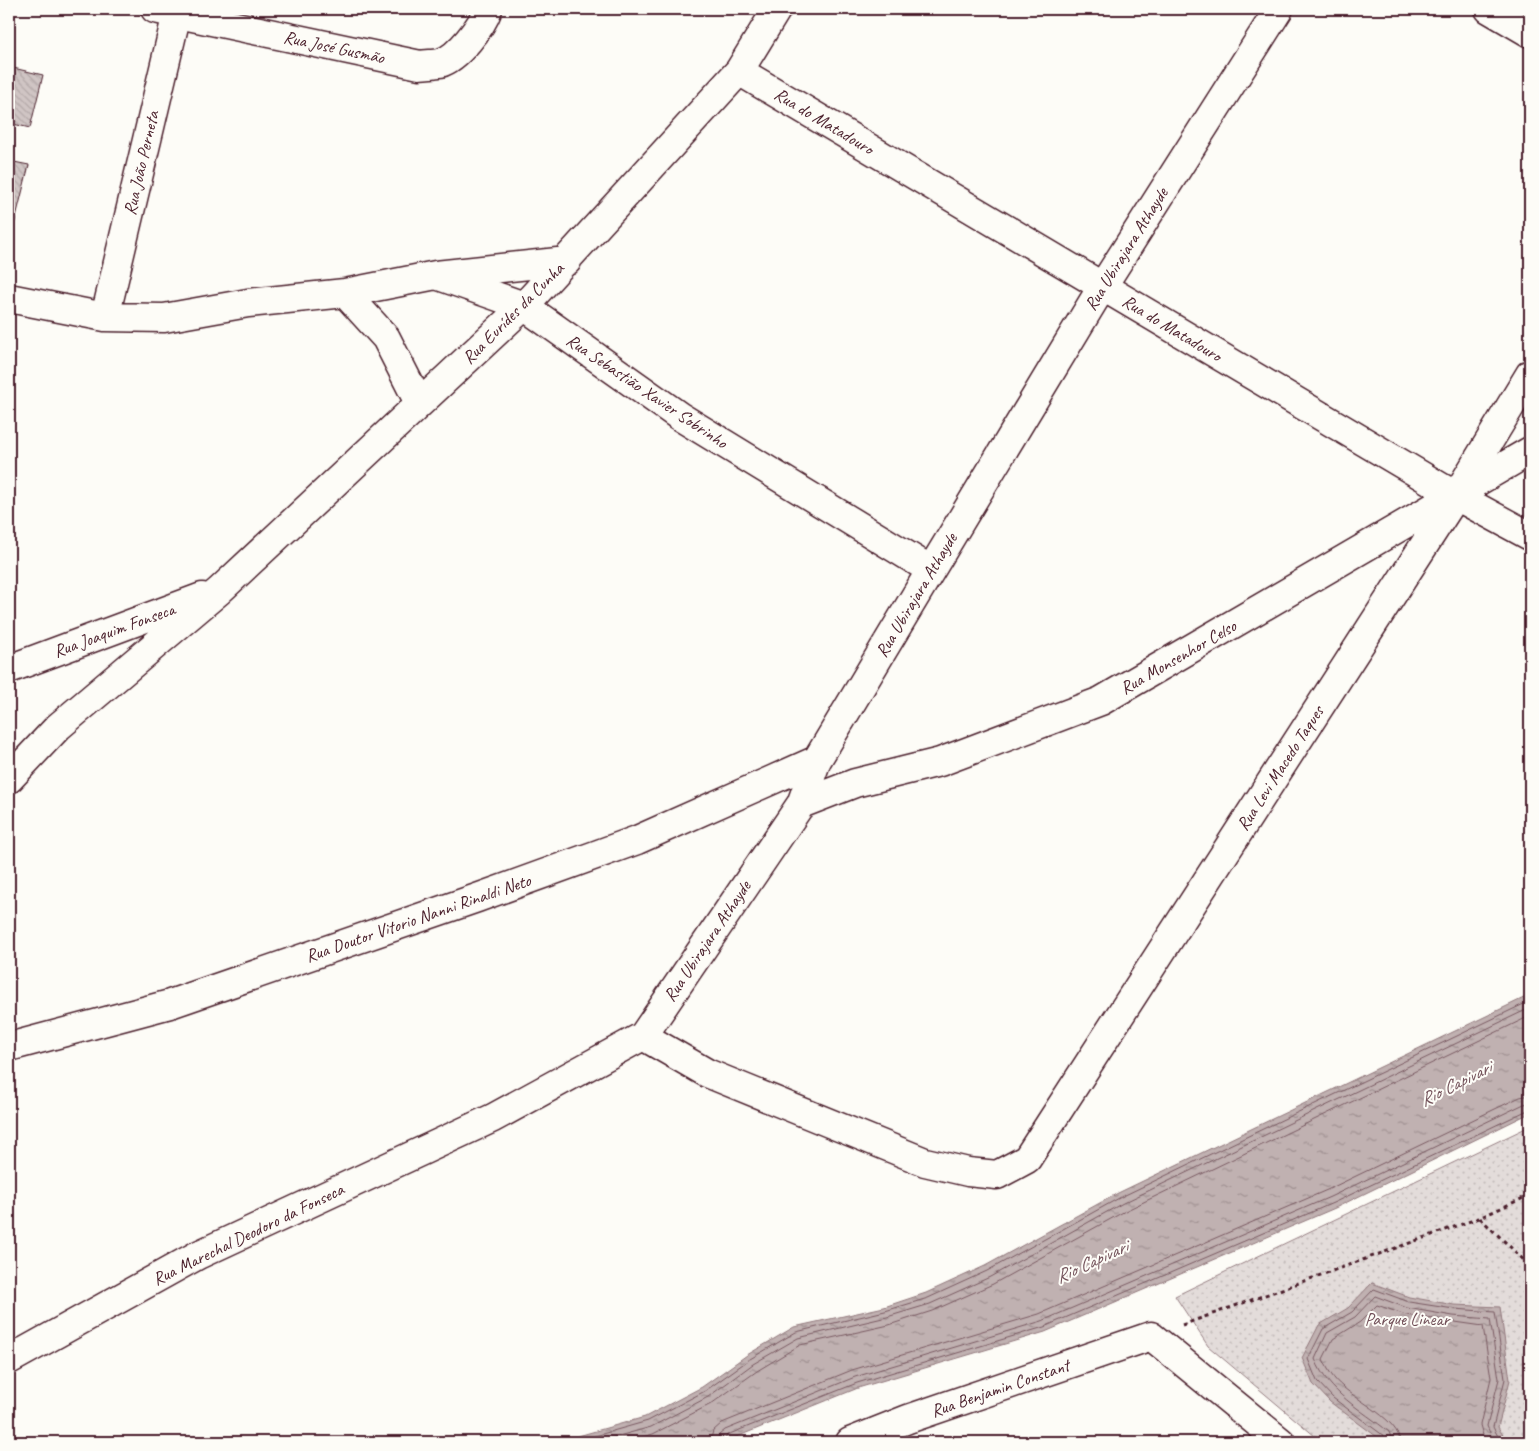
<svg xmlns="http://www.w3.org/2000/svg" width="1539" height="1451" font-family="Caveat,sans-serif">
<defs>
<pattern id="park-dots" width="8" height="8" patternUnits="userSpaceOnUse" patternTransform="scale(1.25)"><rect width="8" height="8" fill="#e3dcda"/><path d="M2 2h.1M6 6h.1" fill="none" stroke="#c4bcbb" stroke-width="1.8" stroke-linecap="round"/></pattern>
<pattern id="water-ripples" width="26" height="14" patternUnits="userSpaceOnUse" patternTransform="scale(1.25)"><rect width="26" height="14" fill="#c0b1b1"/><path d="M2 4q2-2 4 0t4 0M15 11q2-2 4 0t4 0" fill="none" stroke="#9e8f90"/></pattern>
<pattern id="building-back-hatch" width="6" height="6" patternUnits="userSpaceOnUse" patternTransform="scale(1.25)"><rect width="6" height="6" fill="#d0c5c4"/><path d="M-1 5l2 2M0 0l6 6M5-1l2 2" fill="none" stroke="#b4a9a9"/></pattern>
</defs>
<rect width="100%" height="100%" fill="#fdfcf7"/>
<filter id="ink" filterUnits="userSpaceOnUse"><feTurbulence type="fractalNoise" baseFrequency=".02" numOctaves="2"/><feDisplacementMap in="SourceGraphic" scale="10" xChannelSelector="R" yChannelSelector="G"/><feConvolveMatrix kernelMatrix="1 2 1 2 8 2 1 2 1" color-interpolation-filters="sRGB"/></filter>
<g filter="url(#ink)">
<path fill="url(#park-dots)" stroke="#967e82" d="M1530,1126V1442H1322L1208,1346L1175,1296Z"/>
<path fill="url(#water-ripples)" stroke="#91777b" d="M1530,995V1113L1335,1208L1045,1332L858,1388L724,1442H557L645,1417L702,1387L747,1355L794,1327L884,1307L926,1293L985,1266L1118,1193Z
M1372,1283L1409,1297L1454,1305L1500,1307L1510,1380L1498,1427L1507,1442H1384L1330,1402L1313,1384L1302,1358L1319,1325L1348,1308Z"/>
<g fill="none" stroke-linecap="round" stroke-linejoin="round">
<path stroke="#795961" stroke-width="1" d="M574,1442L648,1421L705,1391L750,1359L796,1332L885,1311L928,1298L987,1271L1121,1197L1530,1001
M597,1442L651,1427L708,1397L753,1364L798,1338L887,1317L930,1304L990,1277L1123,1203L1530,1008
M625,1442L653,1434L711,1404L757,1371L800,1345L889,1325L932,1311L993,1284L1127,1210L1530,1016
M710,1442L713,1431L722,1423L852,1370L1039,1314L1327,1190L1520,1097L1530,1095
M718,1442L719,1435L725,1430L855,1377L1042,1321L1330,1197L1524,1104L1530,1103
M724,1442L727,1435L857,1383L1044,1327L1333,1203L1530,1109
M1387,1442L1384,1436L1333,1398L1317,1381L1308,1359L1323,1329L1352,1312L1374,1289L1409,1302L1454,1309L1495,1312L1505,1379L1493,1427L1501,1442
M1393,1442L1389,1432C1361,1409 1329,1394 1315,1359L1327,1333L1355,1317L1375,1296L1407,1308L1453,1316L1490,1319L1499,1379L1487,1426L1494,1442
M1400,1442C1400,1421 1358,1401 1343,1387C1333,1379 1328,1370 1323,1359L1333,1339L1360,1322L1377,1305L1406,1315L1483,1326L1491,1378L1480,1425L1485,1442"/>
</g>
<path fill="url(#building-back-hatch)" stroke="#4a1f2b" d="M9,67L43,75L30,128L9,123Z
M9,161L29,165L13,229L9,228Z"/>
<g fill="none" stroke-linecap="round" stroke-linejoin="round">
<defs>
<path id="minor" d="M155,9L420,65C427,64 434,64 440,63C458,58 482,26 488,9
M1489,9L1530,33
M739,71L1456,496L1530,536
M436,275L524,306L679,416L931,570
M345,293L386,338L419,403
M9,298L105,317L164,318L248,303L345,293L436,275L567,261
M105,317L178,9
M9,669L202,597
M9,779L58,727L219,591L524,306L739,71L777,9
M801,804L855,783L940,762L1101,701L1530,451
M643,1036L707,1073L925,1162L968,1172L997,1175L1027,1159L1456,496L1530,374
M9,1047L170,1004L477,898L637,840L817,760
M9,1360L198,1255L493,1118L643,1036L801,804L817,760L931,570L1102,287L1279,9
M850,1442L908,1419L1151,1336L1281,1442"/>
</defs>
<use href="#minor" stroke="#4a1f2b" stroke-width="31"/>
<path stroke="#4a1f2b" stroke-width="3" stroke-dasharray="4 4" stroke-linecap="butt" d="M1480,1218L1530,1266
M1182,1325L1479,1218L1530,1195"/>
<use href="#minor" stroke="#fdfcf7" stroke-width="28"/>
</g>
</g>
<g text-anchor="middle" stroke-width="4" stroke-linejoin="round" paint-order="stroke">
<g font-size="18" fill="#4a1f2b" stroke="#fdfcf7">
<text transform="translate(334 47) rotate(12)" y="6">Rua José Gusmão</text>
<text transform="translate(824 121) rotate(31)" y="6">Rua do Matadouro</text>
<text transform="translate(141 163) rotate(-77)" y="6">Rua João Perneta</text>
<text transform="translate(1126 249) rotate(-58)" y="6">Rua Ubirajara Athayde</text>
<text transform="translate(513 313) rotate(-45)" y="6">Rua Eurídes da Cunha</text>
<text transform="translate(1172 328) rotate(31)" y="6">Rua do Matadouro</text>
<text transform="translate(647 391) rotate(34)" y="6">Rua Sebastião Xavier Sobrinho</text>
<text transform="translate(916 595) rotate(-59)" y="6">Rua Ubirajara Athayde</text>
<text transform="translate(114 630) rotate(-20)" y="6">Rua Joaquim Fonseca</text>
<text transform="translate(1178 657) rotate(-30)" y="6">Rua Monsenhor Celso</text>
<text transform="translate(1280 768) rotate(-57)" y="6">Rua Levi Macedo Taques</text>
<text transform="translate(418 918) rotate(-19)" y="6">Rua Doutor Vitorio Nanni Rinaldi Neto</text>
<text transform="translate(707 941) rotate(-56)" y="6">Rua Ubirajara Athayde</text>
<text transform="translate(248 1234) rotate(-26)" y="6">Rua Marechal Deodoro da Fonseca</text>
<text transform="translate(1000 1388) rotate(-19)" y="6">Rua Benjamin Constant</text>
</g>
<g font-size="18" fill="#704e57" stroke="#fdfcf7">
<text x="1407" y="1325">Parque Linear</text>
</g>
<g font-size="19" font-style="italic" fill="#73525a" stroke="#fdfcf7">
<text transform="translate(1455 1083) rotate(-27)" y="7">Rio Capivari</text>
<text transform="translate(1091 1261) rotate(-25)" y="7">Rio Capivari</text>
</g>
</g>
<rect width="1539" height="1451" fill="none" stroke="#fdfcf7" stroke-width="30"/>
<rect x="15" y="15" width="1509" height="1421" fill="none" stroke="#4a1f2b" stroke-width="2" filter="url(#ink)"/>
</svg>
